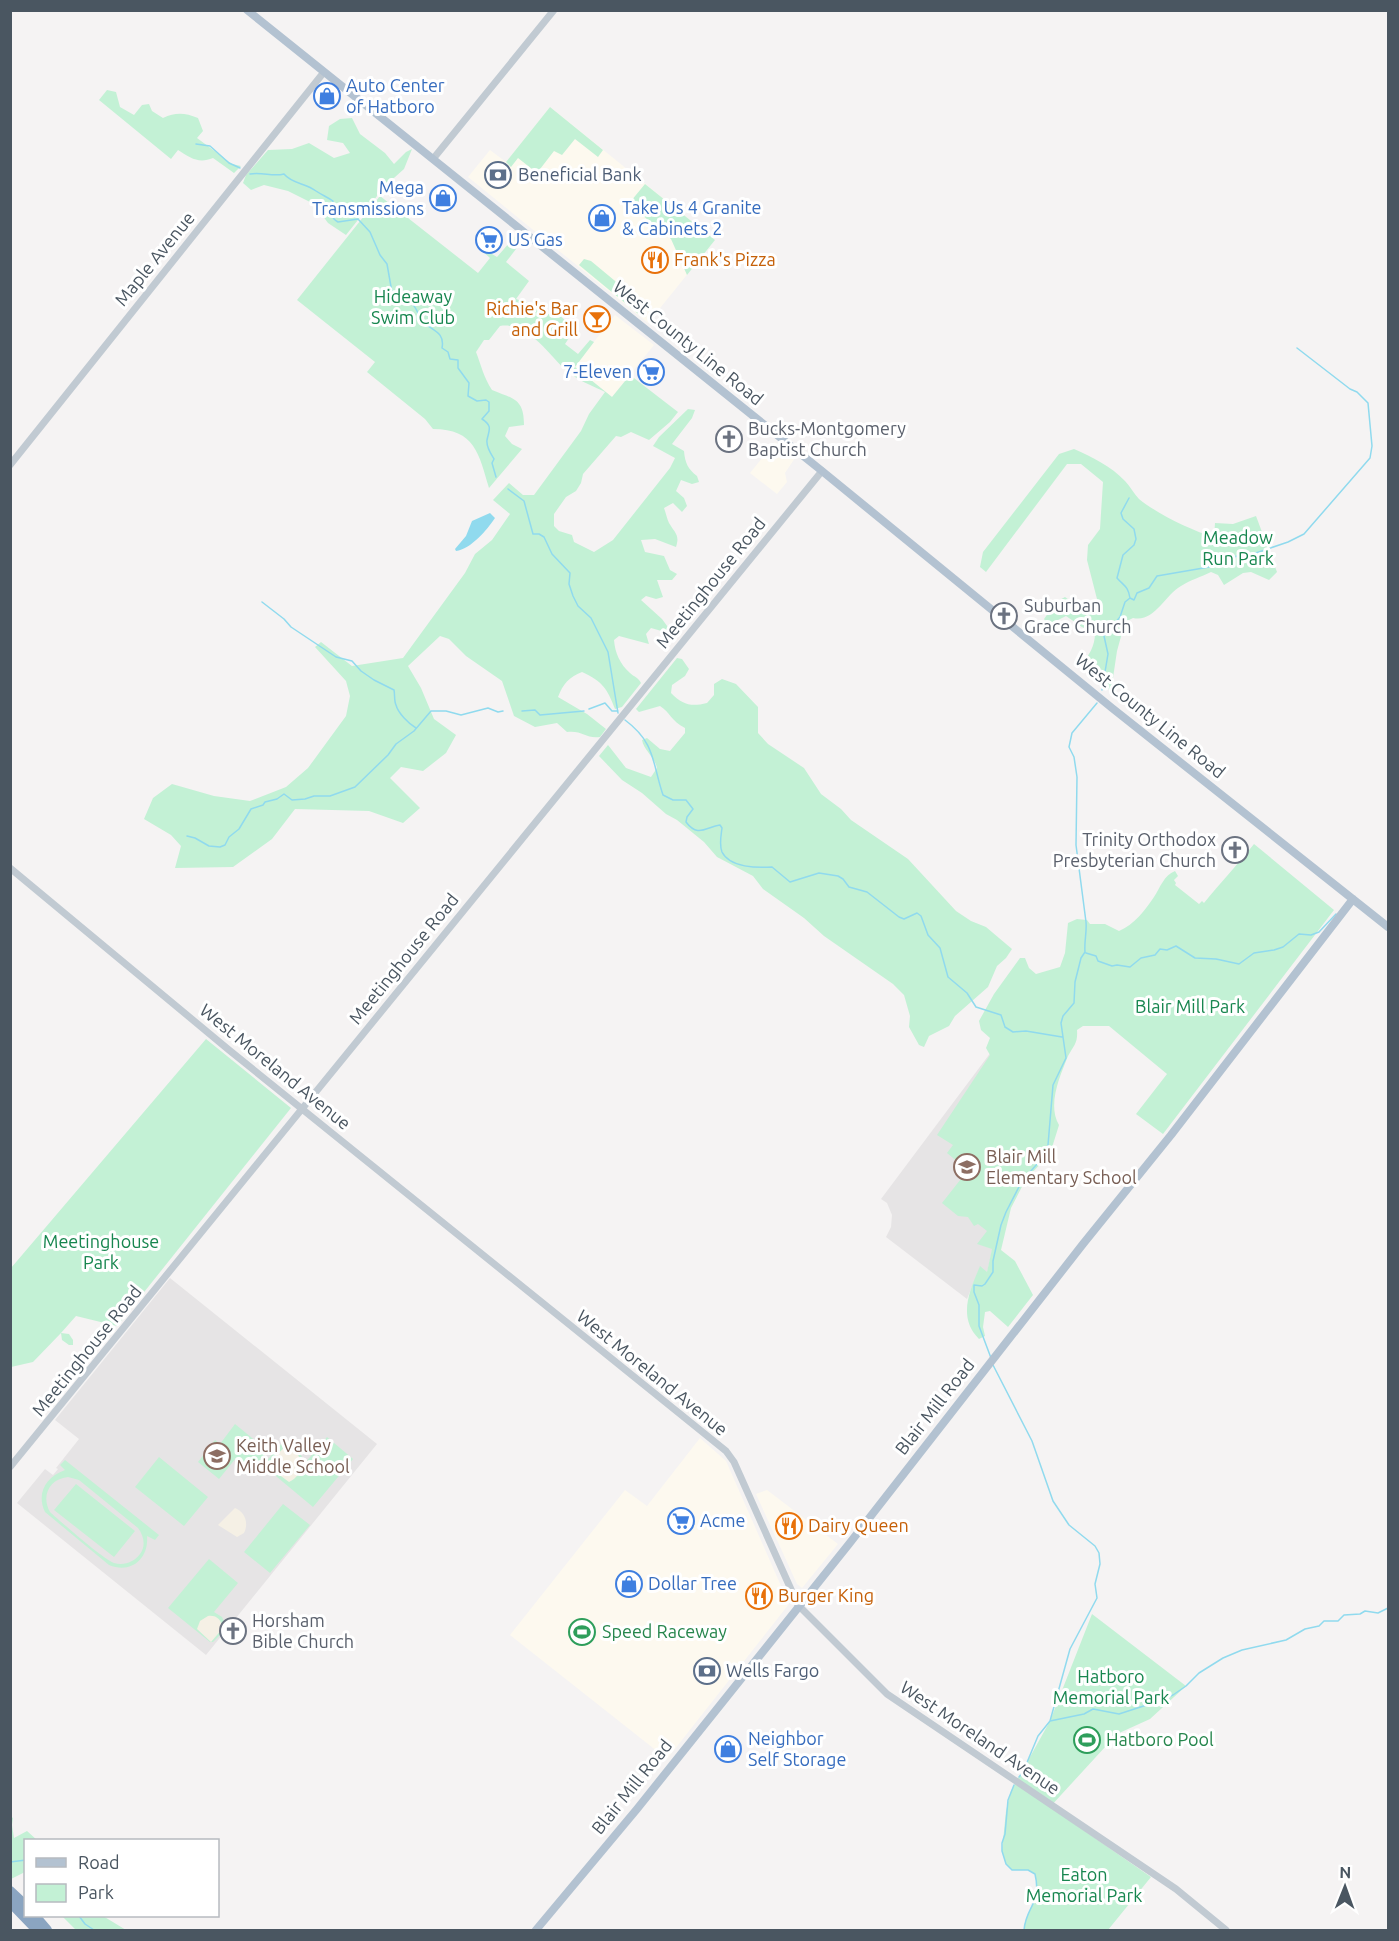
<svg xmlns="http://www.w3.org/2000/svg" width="1399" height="1941" font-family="Ubuntu,sans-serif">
<rect width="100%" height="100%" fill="#f5f3f3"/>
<path fill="#fdf9ef" d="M550,107L715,240L648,323L468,177L490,150L506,162Z
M615,315L654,345L612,397L574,367Z
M775,442L795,458L785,473L787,482L777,494L750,473Z
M700,1438L726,1461L789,1604L667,1759L510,1635L625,1490L647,1506Z
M767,1490L838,1544L802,1588L797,1584L756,1494Z"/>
<path fill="#e6e4e5" d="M1003,1036L999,1220L987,1273L980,1267L967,1299L886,1237L891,1227L892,1215L887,1203L881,1199Z
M170,1278L377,1444L206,1655L17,1503L45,1469L53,1475L58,1469L56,1468L79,1439L55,1420Z"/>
<path fill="#c3f1d5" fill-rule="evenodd" d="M107,90L116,92L120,107L134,115L142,105L149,104L152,111L163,118C176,112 185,113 198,118L203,131L197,138L232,164L241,166L234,173L213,158C199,164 190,158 178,150L171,159L99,100Z
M550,107L603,150L598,157L575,139L562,155L554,151L537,173L518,158L511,167L506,162Z
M352,118L360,134L385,153L394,164L406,152L412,149L404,169L385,186L346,235L328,223L314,204L288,191L264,185L251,190L243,183L246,175L268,150L292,149L309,143L334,158L350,153L343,143L327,140L329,126L340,119Z
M645,184L715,240L687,275L671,239L630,205L631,201Z
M380,196L478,273L490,258L480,249L482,248L497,257L516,235L523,240L506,262L529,281L516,299L534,305L545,314H558L566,321L569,338L565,344L578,354L590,340L594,342L575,367L612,397L630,375L678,412L670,422L649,440L631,432L621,437L616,436L583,474L581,483L576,491L566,497L554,514V526L559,531L572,535L574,542L594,552L613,540L670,468L675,458L653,446L659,437L688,409L695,410L692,418L672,444L684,451C685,463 688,469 697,476L699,482L692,484L681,480L676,491L684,498L687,506L682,512L673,503L664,508C666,513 667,519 669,523C675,533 680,535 676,547L655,539L641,540L645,552L664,556L670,570L677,574L672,580H657L663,597L656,599L646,596L641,600L662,619L670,630L665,632L651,628L646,634L649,644L619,636L614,640C615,653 620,664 630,673C634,677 638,677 641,683L622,707L615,709C607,688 603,682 582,672C569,677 563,684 558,697L587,714L606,729L600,737C586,739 582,730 567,732L557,723L535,727L514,716L502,681L466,656L449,639L440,636L408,666L421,688L434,719L456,735L446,753L423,771L401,767L390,778L420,808L403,823L369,811L295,809L272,839L233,867L175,868L181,846L171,835L144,819L153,798L172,784L214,796L250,801L286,787L308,768L346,716L350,696L346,681L315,647L321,642L352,666L403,658L465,573L475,554L492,540L510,514L493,500L509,483L523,495H534L581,431L589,414L605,392C595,387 582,382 572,375C551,360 531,321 500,326L489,340H484L476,352C481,365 484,378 492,390C513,399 524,398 524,425L509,427L505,436L512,444L522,449L489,488C479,454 475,429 433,429L425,419L367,372L375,362L297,300Z
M584,259L591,261L644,305L646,310L642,317L579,265Z
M1074,449C1092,457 1111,466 1125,481C1130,486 1134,494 1139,499C1156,513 1192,531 1214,537L1215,523L1233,524L1256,516L1277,572L1269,580L1251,572L1243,573L1224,585L1218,575L1211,572C1201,577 1190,580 1181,586C1165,595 1154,623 1133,618L1125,622L1117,651L1111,691L1080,666C1089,656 1095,646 1095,633L1082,627L1066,616L1048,625L1044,619L1056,602L1065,597L1076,605L1090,603L1097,599L1087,560L1088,545L1100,529L1103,482L1081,464H1067L986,572L980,567L983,552L1059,454Z
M677,658L682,659L689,669L685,676L672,685L671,693C683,705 691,707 707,703L714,695V684L722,679L736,684L758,707V733L768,744L804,768L821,794L841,809L851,820L908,859L956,911L971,921L986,927L1012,949L1006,958L997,966L988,987L955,1016L949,1026L929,1036L924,1047L919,1045L909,1027L910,1016L904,995L893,984L824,936L804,918L763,889L753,876L717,857L704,842L677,820L666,814L642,793L622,780L599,756L608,745L626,768L651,777L657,768C655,757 644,751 642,740L647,738L660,749L670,751L685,733V728C671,721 670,712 660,706L639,712L636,709Z
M1254,844L1334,910L1163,1134L1136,1114L1167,1074L1109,1026H1083L1077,1030C1078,1043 1074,1045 1068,1056C1060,1076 1047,1105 1059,1125L1050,1154L1026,1179L1011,1208L1001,1250L1015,1261L1033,1295L1008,1327L990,1311L985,1312L983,1327L985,1336L979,1339C957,1317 970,1290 980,1266L987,1272L992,1249L977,1244L987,1231L978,1224L974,1226L968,1217L958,1216L942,1203L968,1170L961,1164L967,1156L965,1155L959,1163L947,1153L953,1145L937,1135L990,1055L986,1048L990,1038L981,1030L979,1021L994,994L1020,958H1025L1029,968L1036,974L1060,967L1065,953L1068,923L1077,919L1087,920L1090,924H1105L1119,931C1134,925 1145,910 1154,897C1160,888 1164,875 1175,871L1178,876L1174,880L1176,883L1175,885L1199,904L1202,901L1204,903C1221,882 1238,864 1254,844Z
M206,1039L291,1108L117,1326L76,1316L61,1333L69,1334L73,1340V1345H69L62,1340L61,1333L33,1362L11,1367V1268Z
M235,1424L268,1451L252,1470L236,1458L219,1479L198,1462L215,1440L220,1444Z
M327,1437L353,1459L313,1507L265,1467L264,1464L283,1442L297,1447L305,1463Z
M159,1457L208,1497L184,1526L135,1487Z
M65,1460L159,1535L155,1540L147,1536C149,1559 131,1574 109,1565L45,1512C36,1493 46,1477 65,1470L60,1465ZM68,1477L79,1480L138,1528C144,1536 146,1546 140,1554C134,1562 124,1566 114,1563C103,1559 61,1522 50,1512C41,1496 49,1479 68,1477Z
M76,1484L135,1531L114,1557L54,1510Z
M283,1504L310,1525L270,1573L244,1552Z
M209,1559L238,1583L214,1612L222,1617L227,1628L213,1642H210L168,1608Z
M1092,1614L1186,1686L1150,1719L1117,1734L1050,1807L1151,1877L1108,1930H1024C1026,1906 1042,1904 1035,1874L1028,1870H1012L1006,1864L1002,1851L1006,1811L1011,1791L1050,1721Z
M10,1816L13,1818L12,1825L14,1838L27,1831L37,1840H26L25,1872L11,1879Z
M62,1916H103L126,1930H76Z"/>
<path fill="#f5f0e5" d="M287,1445C304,1453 306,1474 289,1482L266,1465Z
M235,1508C245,1512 249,1523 244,1533L237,1537L218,1525Z
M208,1616C217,1615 221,1620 223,1628L211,1642L197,1629L200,1621Z"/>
<path fill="#90daee" d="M490,513L495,518C487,530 471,549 456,551L455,549L466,536L472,521Z"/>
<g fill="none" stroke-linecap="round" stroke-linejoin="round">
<path stroke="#90daee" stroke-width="1.5" d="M196,144L210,146L229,163L240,168
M250,174C263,172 273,177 284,174C292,184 306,183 316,191C322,195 327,197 333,201C331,210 329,217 338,222L358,219L370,232L380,255L387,264L393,298L401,302L411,303C418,308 418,317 424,323C434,331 445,333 442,348L448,352L450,359L458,360V368L469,383L468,396L477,401L486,400L489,402V411L482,419C493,426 489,430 487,440C486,447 491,454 494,459L492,463L496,477
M508,489L524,501L533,534H539L544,537L552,554L570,573L569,584L573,596L578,606L591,618L608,652L618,713
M1130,598L1134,600L1137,593L1149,588L1157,576L1215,566L1237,556H1247L1288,542L1304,534L1370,458L1372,446L1368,403L1357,392L1350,389L1297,348
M262,602L284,619L291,627L336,657L352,661L361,671L374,680L394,690C395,695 394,701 396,705C398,713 409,724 416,728
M1102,690L1108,654L1104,636L1120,617L1125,602L1130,598C1128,586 1124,586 1117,578L1123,555L1134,545L1136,539L1134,529L1123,519L1121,513L1129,498
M589,709L605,703L612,711H618
M522,711L535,710L540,715L584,711
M625,720C656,743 652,763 663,795L673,800H686L693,809L687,817L686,822C698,838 706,827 720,825L722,828C721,836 719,845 722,852C730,868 758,868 772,867L790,882L819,873L838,876L843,879L849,887L867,892L899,917L904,919L917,913L921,916L928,935L940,948L948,977L967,993L976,1007L1001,1015L1005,1027L1013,1032L1026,1031L1062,1037
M187,836L195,838L209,846L220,847L225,845L229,837L239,829L251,809L263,805L265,802L277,799L284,794L292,800L305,799L314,796H330L355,787L388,755L396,744L414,731L431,711H446L461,715L488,708L498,712L503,711
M1086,953L1096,956L1098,961L1112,966L1117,965L1130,967L1141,958L1155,955L1160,949L1167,950L1176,946L1195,958L1216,959L1239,964L1254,953L1274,950L1283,947L1299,934L1311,935L1319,932L1336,914
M991,1358L979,1326V1305L974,1292V1285L982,1286L985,1284L993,1272V1261L1001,1225L1006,1212L1022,1181L1045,1155L1048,1145L1053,1085L1066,1058L1061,1023L1063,1016L1074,1003L1075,982L1081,958L1085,952C1084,941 1087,933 1086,922L1076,845L1077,777L1074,757L1069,747L1072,733L1097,703
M993,1365L1032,1441L1053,1501L1069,1525L1095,1546L1099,1553L1100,1564L1095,1584L1097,1598L1070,1649L1050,1721
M1019,1777L1023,1772L1038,1736L1050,1721L1084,1714L1093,1709L1119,1714L1159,1701L1173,1695L1186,1686L1199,1673L1223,1658L1242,1650L1286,1640L1305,1629L1319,1626L1324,1621H1338L1344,1615L1360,1614L1365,1611L1378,1613L1388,1608
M1014,1785L1008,1800L1005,1834L1002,1843V1851L1006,1864L1012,1870H1028L1035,1874C1042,1904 1026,1906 1024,1930
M10,1862L26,1860
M79,1916L85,1924L94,1930"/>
<path stroke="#c1cad2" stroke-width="7" d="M433,159L554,10
M10,465L324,72
M10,868L229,1050L726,1451L734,1462L798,1605L887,1694L1176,1889L1226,1930
M10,1467L822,471"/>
<path stroke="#b3c2d1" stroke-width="8" d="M247,10L822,471L1112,708L1388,927
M536,1930L637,1809L849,1544L1083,1244L1171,1135L1353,899"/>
<path stroke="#8ba5c1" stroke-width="10" d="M10,1891L26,1906
M10,1902L37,1930
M35,1916L47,1930"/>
</g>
<defs>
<symbol id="shop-ring" viewBox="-11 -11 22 22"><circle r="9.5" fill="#fff" stroke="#3f7fe0" stroke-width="1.5"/><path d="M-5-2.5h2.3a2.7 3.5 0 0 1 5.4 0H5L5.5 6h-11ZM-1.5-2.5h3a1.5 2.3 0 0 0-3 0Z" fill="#3f7fe0"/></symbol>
<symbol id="bank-ring" viewBox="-11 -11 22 22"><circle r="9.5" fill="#fff" stroke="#5c6f8a" stroke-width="1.5"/><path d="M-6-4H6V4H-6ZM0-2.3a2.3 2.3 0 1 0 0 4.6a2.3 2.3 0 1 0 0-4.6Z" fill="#5c6f8a"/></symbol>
<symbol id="supermarket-ring" viewBox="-11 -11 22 22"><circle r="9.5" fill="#fff" stroke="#3f7fe0" stroke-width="1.5"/><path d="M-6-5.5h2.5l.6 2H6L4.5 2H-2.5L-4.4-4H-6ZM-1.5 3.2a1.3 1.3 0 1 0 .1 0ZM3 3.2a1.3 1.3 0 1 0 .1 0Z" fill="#3f7fe0"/></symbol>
<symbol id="restaurant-ring" viewBox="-11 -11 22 22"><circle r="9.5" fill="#fff" stroke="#e8710a" stroke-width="1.5"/><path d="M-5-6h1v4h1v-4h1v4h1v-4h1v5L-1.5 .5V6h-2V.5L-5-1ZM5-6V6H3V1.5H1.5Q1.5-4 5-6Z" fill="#e8710a"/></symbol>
<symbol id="bar-ring" viewBox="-11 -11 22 22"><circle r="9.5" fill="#fff" stroke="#e8710a" stroke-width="1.5"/><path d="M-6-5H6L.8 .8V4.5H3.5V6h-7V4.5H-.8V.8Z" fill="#e8710a"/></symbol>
<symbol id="church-ring" viewBox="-11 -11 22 22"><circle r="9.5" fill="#fff" stroke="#6b7280" stroke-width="1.5"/><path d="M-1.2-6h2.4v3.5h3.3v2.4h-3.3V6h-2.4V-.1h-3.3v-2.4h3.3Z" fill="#6b7280"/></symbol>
<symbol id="school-ring" viewBox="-11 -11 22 22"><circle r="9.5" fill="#fff" stroke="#8d6e63" stroke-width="1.5"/><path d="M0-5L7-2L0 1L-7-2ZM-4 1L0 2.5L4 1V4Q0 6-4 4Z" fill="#8d6e63"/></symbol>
<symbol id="stadium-ring" viewBox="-11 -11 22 22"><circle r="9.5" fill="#fff" stroke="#2e9e5b" stroke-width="1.5"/><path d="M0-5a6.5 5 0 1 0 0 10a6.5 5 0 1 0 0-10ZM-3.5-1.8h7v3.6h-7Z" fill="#2e9e5b"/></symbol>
</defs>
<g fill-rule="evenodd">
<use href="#shop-ring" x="312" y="81" width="30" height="30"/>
<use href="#bank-ring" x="483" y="160" width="30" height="30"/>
<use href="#shop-ring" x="428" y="183" width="30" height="30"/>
<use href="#shop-ring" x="587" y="203" width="30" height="30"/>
<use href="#supermarket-ring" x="474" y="225" width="30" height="30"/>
<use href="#restaurant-ring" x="640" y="245" width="30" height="30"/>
<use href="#bar-ring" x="582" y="304" width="30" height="30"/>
<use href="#supermarket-ring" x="636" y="357" width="30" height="30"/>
<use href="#church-ring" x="714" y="424" width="30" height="30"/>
<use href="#church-ring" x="989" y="601" width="30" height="30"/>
<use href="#church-ring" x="1220" y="835" width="30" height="30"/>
<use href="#school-ring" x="952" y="1152" width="30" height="30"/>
<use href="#school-ring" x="202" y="1441" width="30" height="30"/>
<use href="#supermarket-ring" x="666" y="1506" width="30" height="30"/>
<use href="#restaurant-ring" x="774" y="1511" width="30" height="30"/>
<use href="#shop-ring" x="614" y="1569" width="30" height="30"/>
<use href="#restaurant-ring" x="744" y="1581" width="30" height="30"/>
<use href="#church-ring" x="218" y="1616" width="30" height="30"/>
<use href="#stadium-ring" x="567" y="1617" width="30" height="30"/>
<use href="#bank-ring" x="692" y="1656" width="30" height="30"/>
<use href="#stadium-ring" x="1072" y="1725" width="30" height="30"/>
<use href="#shop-ring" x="713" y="1734" width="30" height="30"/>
</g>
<g text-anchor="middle" stroke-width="6" stroke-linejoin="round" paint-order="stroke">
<g font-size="18" fill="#366cbe" stroke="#fff" text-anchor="start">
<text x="346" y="92">Auto Center<tspan x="346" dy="21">of Hatboro</tspan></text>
<text x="424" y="194" text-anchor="end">Mega<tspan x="424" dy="21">Transmissions</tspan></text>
<text x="622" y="214">Take Us 4 Granite<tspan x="622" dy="21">&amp; Cabinets 2</tspan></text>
<text x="508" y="246">US Gas</text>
<text x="632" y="378" text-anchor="end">7-Eleven</text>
<text x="700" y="1527">Acme</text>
<text x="648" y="1590">Dollar Tree</text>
<text x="748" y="1745">Neighbor<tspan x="748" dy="21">Self Storage</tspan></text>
</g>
<g font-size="18" fill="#4e5e75" stroke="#fff" text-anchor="start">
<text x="518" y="181">Beneficial Bank</text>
<text x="726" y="1677">Wells Fargo</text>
</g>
<g font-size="18" fill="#4a5661" stroke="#fff">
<text transform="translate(155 259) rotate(-51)" y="6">Maple Avenue</text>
<text transform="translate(688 343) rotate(39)" y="6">West County Line Road</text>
<text transform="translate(711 583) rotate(-51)" y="6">Meetinghouse Road</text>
<text transform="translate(1150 716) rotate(39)" y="6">West County Line Road</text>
<text transform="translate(404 959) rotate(-51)" y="6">Meetinghouse Road</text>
<text transform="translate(275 1067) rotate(39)" y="6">West Moreland Avenue</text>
<text transform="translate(87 1351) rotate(-51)" y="6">Meetinghouse Road</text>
<text transform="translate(652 1373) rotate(39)" y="6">West Moreland Avenue</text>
<text transform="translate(935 1407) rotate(-52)" y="6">Blair Mill Road</text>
<text transform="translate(980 1738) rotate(34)" y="6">West Moreland Avenue</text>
<text transform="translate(632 1787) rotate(-51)" y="6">Blair Mill Road</text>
</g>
<g font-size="18" fill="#c56008" stroke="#fff" text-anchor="start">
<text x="674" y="266">Frank's Pizza</text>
<text x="578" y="315" text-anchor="end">Richie's Bar<tspan x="578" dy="21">and Grill</tspan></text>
<text x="808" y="1532">Dairy Queen</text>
<text x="778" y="1602">Burger King</text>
</g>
<g font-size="18" fill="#17864f" stroke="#fff">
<text x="413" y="303">Hideaway<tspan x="413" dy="21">Swim Club</tspan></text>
<text x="1238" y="544">Meadow<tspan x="1238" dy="21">Run Park</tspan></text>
<text x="1190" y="1013">Blair Mill Park</text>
<text x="101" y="1248">Meetinghouse<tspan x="101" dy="21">Park</tspan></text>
<text x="1111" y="1683">Hatboro<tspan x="1111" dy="21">Memorial Park</tspan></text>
<text x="1084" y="1881">Eaton<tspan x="1084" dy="21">Memorial Park</tspan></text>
</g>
<g font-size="18" fill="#5b616d" stroke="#fff" text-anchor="start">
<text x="748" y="435">Bucks-Montgomery<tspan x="748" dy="21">Baptist Church</tspan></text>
<text x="1024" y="612">Suburban<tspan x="1024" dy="21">Grace Church</tspan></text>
<text x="1216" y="846" text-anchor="end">Trinity Orthodox<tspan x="1216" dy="21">Presbyterian Church</tspan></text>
<text x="252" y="1627">Horsham<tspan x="252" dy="21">Bible Church</tspan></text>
</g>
<g font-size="18" fill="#785e54" stroke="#fff" text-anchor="start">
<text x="986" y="1163">Blair Mill<tspan x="986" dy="21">Elementary School</tspan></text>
<text x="236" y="1452">Keith Valley<tspan x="236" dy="21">Middle School</tspan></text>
</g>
<g font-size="18" fill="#27864d" stroke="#fff" text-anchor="start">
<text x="602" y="1638">Speed Raceway</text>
<text x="1106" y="1746">Hatboro Pool</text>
</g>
</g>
<rect width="1399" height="1941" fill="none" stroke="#4a5661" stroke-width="24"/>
<rect x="24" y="1839" width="195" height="78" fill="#ffffff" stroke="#b7bbc0" stroke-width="1.5"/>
<rect x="36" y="1858" width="30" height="9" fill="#b3c2d1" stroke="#b7bbc0" stroke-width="1.5"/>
<text x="78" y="1869" font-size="18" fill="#4a5661">Road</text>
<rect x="36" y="1884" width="30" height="18" fill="#c3f1d5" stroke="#b7bbc0" stroke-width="1.5"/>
<text x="78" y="1899" font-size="18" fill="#4a5661">Park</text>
<g transform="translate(1345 1887) rotate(1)" stroke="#ffffff" stroke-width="4.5" paint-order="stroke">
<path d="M0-4.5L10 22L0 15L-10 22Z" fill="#4a5661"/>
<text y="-9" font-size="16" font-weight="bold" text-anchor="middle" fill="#4a5661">N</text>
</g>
</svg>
